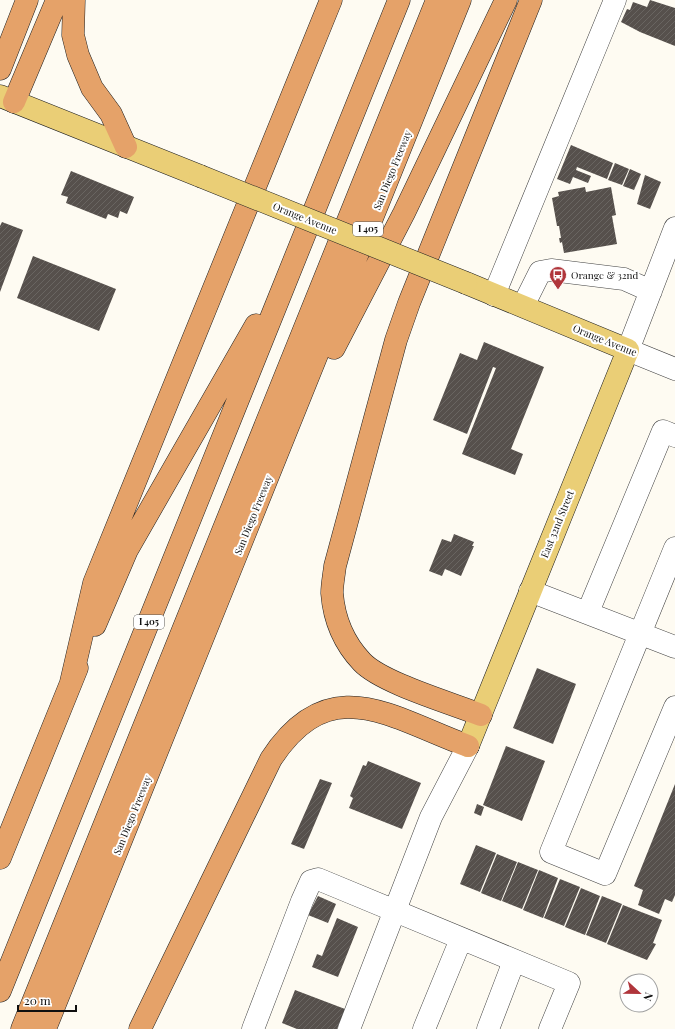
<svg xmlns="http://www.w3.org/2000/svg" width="675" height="1029" font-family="'Playfair Display',serif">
<defs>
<pattern id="building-hatch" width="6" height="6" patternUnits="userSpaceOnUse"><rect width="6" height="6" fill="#56504c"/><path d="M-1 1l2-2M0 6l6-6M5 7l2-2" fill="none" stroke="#696561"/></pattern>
</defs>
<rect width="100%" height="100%" fill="#fefbf2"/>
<path fill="url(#building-hatch)" d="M650,0L675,8V46L640,32L621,22L627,9L630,10L633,2L647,7Z
M571,145L613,163L607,179L577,167L576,170L591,176L588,183L573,177L570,184L557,179Z
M615,163L629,169L622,185L608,180Z
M630,169L641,174L634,190L623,186Z
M71,171L134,197L127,214L120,211L118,218L108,214L106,219L66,203L68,197L61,195Z
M645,175L661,182L650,209L637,204Z
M585,187L586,192L611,187L616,215L612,216L617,244L564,253L562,242L560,243L559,238H561L559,226H557L552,198L559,196L558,192Z
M2,222L23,230L0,292V226Z
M33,256L116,289L99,331L17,298Z
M484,342L544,367L511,449L523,454L515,475L462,454L496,368L493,367L467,434L433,420L460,353L477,360Z
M454,534L474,542L472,546H474L461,576L445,569L442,576L429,571L442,539L451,542Z
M537,668L576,684L553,744L513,728Z
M506,746L545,761L522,821L483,805Z
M368,761L421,783L402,829L349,808L353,798L350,796L363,765L366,766Z
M320,779L332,783L304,849L291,844Z
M675,784V895L672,902L665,899L659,914L638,905L643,890L634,886Z
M477,804L484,807L481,816L474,813Z
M476,845L496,853L480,892L460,884Z
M497,854L517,862L501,901L481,893Z
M518,862L538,870L522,909L502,901Z
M539,870L558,878L543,918L523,910Z
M560,879L580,887L564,926L544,918Z
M581,888L600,896L585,935L565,927Z
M318,896L336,904L328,923L308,915Z
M602,896L622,904L606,943L586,935Z
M623,905L662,920L653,943L656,944L647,960L607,944Z
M337,918L358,927L338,977L312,967L317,954L322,956Z
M295,990L345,1009L337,1029H297L282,1023Z"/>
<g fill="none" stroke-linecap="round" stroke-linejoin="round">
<defs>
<path id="minor" d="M675,228L628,350L675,369
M494,295L615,0
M523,306L540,272L551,270L624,279L651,291
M675,548L551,852L605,874L675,707
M530,591L675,647
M588,612L663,431L675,436
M253,1029L302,901L311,881L318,879L569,983L550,1029
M349,1029L431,817L468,746
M424,1029L461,939
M488,1029L514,961"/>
<path id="major" d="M0,96L200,176
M466,283L628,350L468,746"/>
<path id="highway" d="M74,0L73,35L78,55L92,88L111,114L126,147
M0,69L27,0
M14,102L57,0
M334,348L404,213L506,0
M95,625L127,550L256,325
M71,682L94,583L331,0
M481,715C451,703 382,683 362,662C344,643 334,619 332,593C332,585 334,575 335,566L396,340L409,303L531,0
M0,858L77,668
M0,991L399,0
M22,1029L437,0
M45,1029L460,0
M140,1029L271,759C330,669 391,718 468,746"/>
</defs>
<use href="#minor" stroke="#424242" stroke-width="23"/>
<use href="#major" stroke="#202020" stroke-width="23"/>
<use href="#highway" stroke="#202020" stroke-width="23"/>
<use href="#minor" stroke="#fff" stroke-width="22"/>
<use href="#major" stroke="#eace76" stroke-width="22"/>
<use href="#highway" stroke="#e5a269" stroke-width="22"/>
<defs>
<path id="major-bridge" d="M200,176L466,283"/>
</defs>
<use href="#major-bridge" stroke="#202020" stroke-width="23" stroke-linecap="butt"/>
<use href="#major-bridge" stroke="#eace76" stroke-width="22"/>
</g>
<defs>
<symbol id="bus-pin" viewBox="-11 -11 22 30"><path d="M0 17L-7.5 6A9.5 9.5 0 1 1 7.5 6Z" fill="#b0353b" stroke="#fff"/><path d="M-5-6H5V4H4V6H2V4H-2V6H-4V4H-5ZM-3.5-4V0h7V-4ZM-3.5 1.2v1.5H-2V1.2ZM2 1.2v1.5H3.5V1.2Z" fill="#fff"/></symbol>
</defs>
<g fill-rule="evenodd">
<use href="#bus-pin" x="548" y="265" width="20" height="27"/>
</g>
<g text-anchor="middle" stroke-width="4" stroke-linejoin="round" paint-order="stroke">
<g fill="#fff" stroke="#575757" stroke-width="1">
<rect x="353" y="222" width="30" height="14" rx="3"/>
<rect x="134" y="615" width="30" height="14" rx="3"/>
</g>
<g font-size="9" font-weight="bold" fill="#0f0f0f">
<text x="368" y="232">I 405</text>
<text x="149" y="625">I 405</text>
</g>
<g font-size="10" fill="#0f0f0f" stroke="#fff">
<text transform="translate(392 170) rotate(-68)" y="4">San Diego Freeway</text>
<text transform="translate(305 218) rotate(22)" y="4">Orange Avenue</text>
<text transform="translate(605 340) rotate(22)" y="4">Orange Avenue</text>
<text transform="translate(253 515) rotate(-68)" y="4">San Diego Freeway</text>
<text transform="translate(557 524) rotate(-68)" y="4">East 32nd Street</text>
<text transform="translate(132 815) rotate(-68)" y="4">San Diego Freeway</text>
</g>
<g font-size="10" fill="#0f0f0f" stroke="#fff" text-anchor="start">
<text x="571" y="279">Orange &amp; 32nd</text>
</g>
</g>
<g transform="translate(639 993) rotate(112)"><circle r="19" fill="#ffffff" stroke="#9f9f9f"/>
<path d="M0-3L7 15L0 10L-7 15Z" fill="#b0353b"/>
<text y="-6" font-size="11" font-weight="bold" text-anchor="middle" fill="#0f0f0f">N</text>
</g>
<path d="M18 1005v6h58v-6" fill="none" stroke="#0f0f0f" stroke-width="2"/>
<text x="24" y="1005" font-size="12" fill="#0f0f0f" stroke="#ffffff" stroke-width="3" paint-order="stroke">20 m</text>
</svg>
